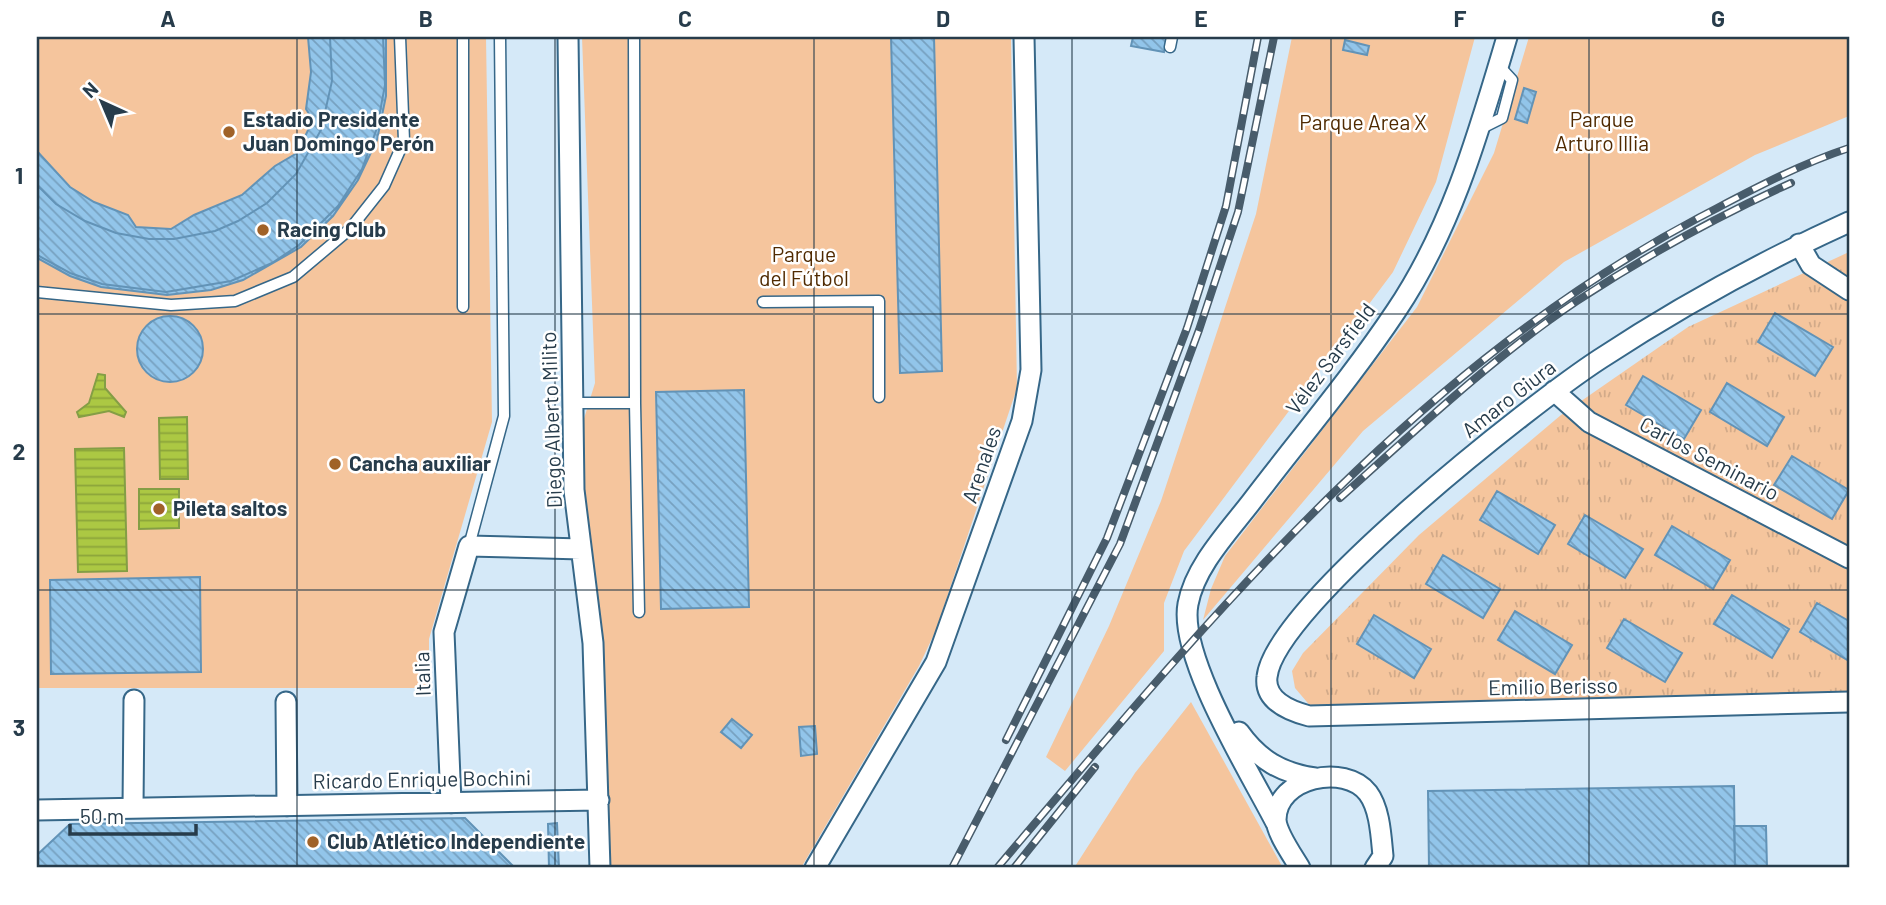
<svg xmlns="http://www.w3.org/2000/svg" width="1886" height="905" font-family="Barlow,sans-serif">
<defs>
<pattern id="grass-tufts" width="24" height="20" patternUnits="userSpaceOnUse" patternTransform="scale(1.75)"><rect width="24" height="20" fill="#f5c59d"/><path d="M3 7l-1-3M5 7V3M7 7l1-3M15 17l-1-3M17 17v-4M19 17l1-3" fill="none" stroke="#d2aa89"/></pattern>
<pattern id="water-rules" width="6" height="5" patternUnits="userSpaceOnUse" patternTransform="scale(1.75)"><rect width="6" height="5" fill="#acc843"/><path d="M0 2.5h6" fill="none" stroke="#8ca43a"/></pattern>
<pattern id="building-back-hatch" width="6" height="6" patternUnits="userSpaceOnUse" patternTransform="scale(1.75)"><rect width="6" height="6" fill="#92c5ea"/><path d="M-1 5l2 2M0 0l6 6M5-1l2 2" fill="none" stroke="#77a1c0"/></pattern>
</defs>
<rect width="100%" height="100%" fill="#d5e9f8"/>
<path fill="url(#grass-tufts)" d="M1849,252V693L1312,708L1295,688L1292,671L1303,653L1419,535L1561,415L1688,327Z"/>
<path fill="#f5c59d" d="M37,37H486L492,422L429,639V688H37Z
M582,37H1011L1017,388L936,630L919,666L801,868H607L584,501L583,422L595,383Z
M1292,37H1475L1436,182L1393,272L1184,551L1164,603V651L1065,771L1046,757L1109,626L1161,501L1256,214Z
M1529,37H1849V116L1755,155L1564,262L1363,431L1203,620L1211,589L1225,556L1417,307L1494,153Z
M1191,702L1283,868H1074L1135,773Z"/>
<path fill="url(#water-rules)" stroke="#849e45" stroke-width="2" d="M98,374L105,375V388L126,412L124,417L109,411L79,417L77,412L89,403Z
M187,417L188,479H160L159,418Z
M124,448L127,571L78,572L75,449Z
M139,489H179V528L139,529Z"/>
<path fill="url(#building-back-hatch)" stroke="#6293b7" stroke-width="2" d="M308,37H383L385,85L377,128L362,169L338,206L299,245L272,263L231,281L166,292L102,284L70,273L37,255V151L70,187L94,202L128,215L136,227L171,229L194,215L242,195L275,166L297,153L313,120L306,109L311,72Z
M330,37H386V96L377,140L358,180L333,216L301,247L243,280L211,290L167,295L101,287L70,276L37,258V185L56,204L85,221L116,233L149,239H174L215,231L238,221L267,203L296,174L321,130L332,81Z
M891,37H934L942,371L900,373Z
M1133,37H1167L1164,52L1131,46Z
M1345,40L1369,46L1367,55L1343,50Z
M1524,88L1536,92L1527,123L1515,119Z
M1775,313L1833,347L1815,376L1758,342Z
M137 349a33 33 0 1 1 66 0a33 33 0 1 1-66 0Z
M1643,376L1701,410L1684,439L1626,405Z
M1727,383L1784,417L1767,446L1710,412Z
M744,390L749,607L661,609L656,392Z
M1792,456L1849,490L1832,519L1774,485Z
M1497,491L1555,525L1538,554L1480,520Z
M1585,515L1643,549L1625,578L1568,544Z
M1672,526L1730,560L1713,589L1655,555Z
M1443,555L1500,589L1483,618L1426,584Z
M200,577L201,672L51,674L50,580Z
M1732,595L1789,629L1772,658L1714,624Z
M1817,603L1849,621V661L1800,632Z
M1515,611L1572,645L1555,674L1498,640Z
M1374,615L1431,649L1414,678L1357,644Z
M1624,619L1682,653L1665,682L1607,648Z
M732,719L752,735L741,748L721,732Z
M815,726L817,754L801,756L799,727Z
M1734,786L1735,868H1429L1428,791Z
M465,818L515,868H37V855L70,824Z
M557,823L559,868H549L548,824Z
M1734,826H1766L1767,868H1735Z"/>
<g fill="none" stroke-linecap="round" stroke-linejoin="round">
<defs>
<path id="lane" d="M463,37V307
M634,37L635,403
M1170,47L1172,37
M1480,129L1502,118L1512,80L1499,66
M37,292L171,305L235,301L293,277L350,229L384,186L404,141L400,37
M763,302L879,301V397
M573,403H635L639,612
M469,546L504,416L500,37"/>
<path id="street" d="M568,37L574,490L593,643L600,868
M1849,222C1763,261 1679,307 1600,359C1534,402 1274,606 1267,677C1264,701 1290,711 1309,716L1849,702
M1799,244L1811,265L1849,290
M1554,391L1589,422L1849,558
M286,702L287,806
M1239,732C1259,760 1281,773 1315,778
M451,803L444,632L469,546L581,549
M133,808L134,700
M37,810L599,800
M1276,823C1251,774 1178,657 1188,604C1195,566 1229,531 1252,501C1300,438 1352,377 1396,311C1452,228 1479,131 1507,37
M815,868L936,662L1022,421L1031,370L1024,37
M1300,868C1293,856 1277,834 1276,820C1276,777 1345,763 1368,793C1380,809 1381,836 1383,856L1375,868"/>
</defs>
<use href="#lane" stroke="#366788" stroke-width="13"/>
<use href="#street" stroke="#366788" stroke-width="23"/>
<use href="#lane" stroke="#fff" stroke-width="10"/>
<use href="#street" stroke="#fff" stroke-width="19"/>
<defs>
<path id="rail" d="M1340,498C1416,430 1492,358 1577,301C1644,257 1718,216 1791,183
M1006,740L1107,538L1187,328L1226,206L1258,37
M952,868L1120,544L1199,330L1238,212L1274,37
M997,868C1205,623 1411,370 1700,217C1748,192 1797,165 1849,148
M1014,868L1095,767"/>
</defs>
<use href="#rail" stroke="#485c6b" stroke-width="8"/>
<use href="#rail" stroke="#fff" stroke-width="5" stroke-dasharray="16" stroke-linecap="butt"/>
</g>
<path fill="none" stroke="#273c4b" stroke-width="2" stroke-opacity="0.55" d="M297,37V868M555,37V868M814,37V868M1072,37V868M1331,37V868M1589,37V868M37,314H1849M37,590H1849"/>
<g fill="#a06228" stroke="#fff" stroke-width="2.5">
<circle cx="229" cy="132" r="7"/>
<circle cx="263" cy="230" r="7"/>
<circle cx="335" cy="464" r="7"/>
<circle cx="159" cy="509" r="7"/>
<circle cx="313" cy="842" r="7"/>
</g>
<g text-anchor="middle" stroke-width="5" stroke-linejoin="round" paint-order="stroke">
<g font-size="21" font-weight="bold" fill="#273c4b" stroke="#fff" text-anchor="start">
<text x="243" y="127">Estadio Presidente<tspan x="243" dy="24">Juan Domingo Perón</tspan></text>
<text x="277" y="237">Racing Club</text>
<text x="349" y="471">Cancha auxiliar</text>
<text x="173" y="516">Pileta saltos</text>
<text x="327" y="849">Club Atlético Independiente</text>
</g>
<g font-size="21" fill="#502a01" stroke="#fff">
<text x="1602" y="127">Parque<tspan x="1602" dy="24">Arturo Illia</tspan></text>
<text x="1363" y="130">Parque Area X</text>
<text x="804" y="262">Parque<tspan x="804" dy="24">del Fútbol</tspan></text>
</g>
<g font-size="21" fill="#273c4b" stroke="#fff">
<text transform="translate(1331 359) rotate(-53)" y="7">Vélez Sarsfield</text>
<text transform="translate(1509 399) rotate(-38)" y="7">Amaro Giura</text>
<text transform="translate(552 420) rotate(-92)" y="7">Diego Alberto Milito</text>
<text transform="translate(1709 459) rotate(28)" y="7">Carlos Seminario</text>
<text transform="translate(982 465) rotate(-71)" y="7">Arenales</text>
<text transform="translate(423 674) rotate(-92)" y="7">Italia</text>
<text transform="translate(1553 687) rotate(-1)" y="7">Emilio Berisso</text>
<text transform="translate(422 780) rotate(-1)" y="7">Ricardo Enrique Bochini</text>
</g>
</g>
<rect width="1886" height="905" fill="none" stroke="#ffffff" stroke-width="77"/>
<g transform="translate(102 102) rotate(316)" stroke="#ffffff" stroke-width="5" paint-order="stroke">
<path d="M0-5L12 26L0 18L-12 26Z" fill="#273c4b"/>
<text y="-10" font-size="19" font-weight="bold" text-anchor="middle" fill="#273c4b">N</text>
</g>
<path d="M70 824v10h126v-10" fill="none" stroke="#273c4b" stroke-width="3.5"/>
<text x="80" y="824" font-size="21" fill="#273c4b" stroke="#ffffff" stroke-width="5" paint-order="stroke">50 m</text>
<rect x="38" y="38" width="1810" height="828" fill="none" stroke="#273c4b" stroke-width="2.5"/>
<g font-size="23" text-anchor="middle" font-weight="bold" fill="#273c4b">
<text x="168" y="27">A</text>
<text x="426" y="27">B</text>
<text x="685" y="27">C</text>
<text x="943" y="27">D</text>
<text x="1201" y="27">E</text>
<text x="1460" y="27">F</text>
<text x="1718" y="27">G</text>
<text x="19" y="184">1</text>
<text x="19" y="460">2</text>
<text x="19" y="736">3</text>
</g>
</svg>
